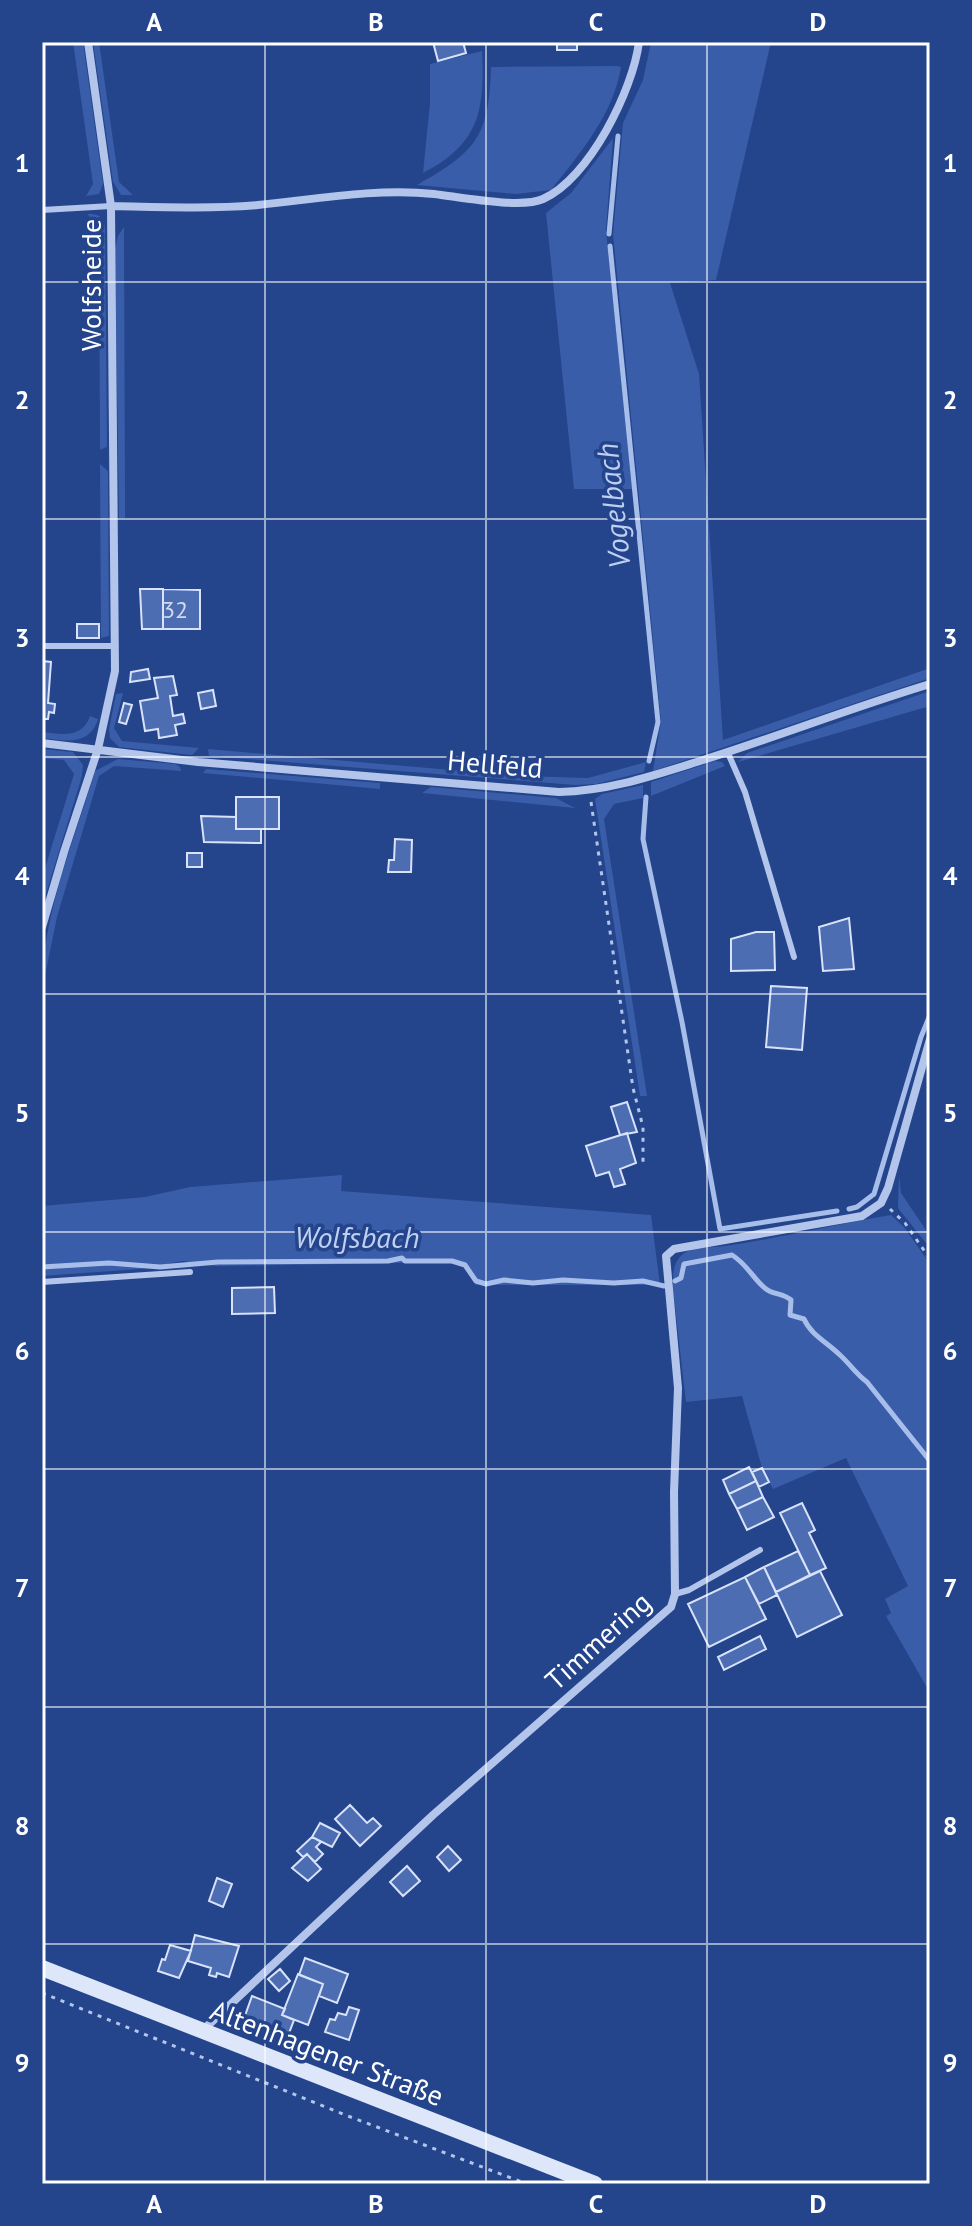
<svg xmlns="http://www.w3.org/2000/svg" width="972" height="2226" font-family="'PT Sans',sans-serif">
<rect width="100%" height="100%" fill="#24448c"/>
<path fill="#395da9" d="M73,42H83L103,184L99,194L86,196L93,184Z
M93,42H99L119,182L133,195H121L113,182Z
M651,42H771L716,280L670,283L699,374L723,740L930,668V678L653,771L661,721L613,234L623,123L643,80Z
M482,51C485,111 479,144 423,173L430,103V64Z
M617,66L621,67C613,115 581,152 551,190L516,194L417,185C477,151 489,136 491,67Z
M613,138L606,230L632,489H574L546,213L571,193Z
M87,214C98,214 102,215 105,226L107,447L100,450L99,226Z
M124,227L125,492V518H119L115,249L118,236Z
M100,464L108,471L109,636L101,638Z
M930,691V706L738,762L747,753Z
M123,693L114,728L122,741L199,748L192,755L119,747L110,738L109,729L116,694Z
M90,716L98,719C90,746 65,741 42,738V732C62,734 82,739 90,716Z
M42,749L73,752L83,765L82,776L42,907V878L74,774L64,760L42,758Z
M208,749L521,776L588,778L646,762L644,772L596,784L575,785L209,756Z
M118,759L175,764L180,767L181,771L114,766L99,776L57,917L42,990C42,915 74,842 95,771Z
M715,761L722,762L725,766L651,796V782Z
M206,769L380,783V789L203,773Z
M643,785V798L614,804L604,819L647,1096H640L595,799L602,794Z
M431,787L556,798L575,808L422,793Z
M342,1175L341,1191L651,1215L660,1285H476L460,1262L216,1266L183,1261L139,1269L42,1276V1206L145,1197L190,1187Z
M899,1176L901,1193L930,1236V1248L898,1208Z
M891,1215L904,1227L930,1264V1693L886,1616L891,1613L885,1599L908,1586L846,1458L773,1489L762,1468L742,1396L686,1402L673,1289C673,1276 672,1263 683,1254C693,1246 712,1248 725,1246C781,1238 835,1224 891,1215Z"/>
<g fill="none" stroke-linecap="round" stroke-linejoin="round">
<path stroke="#a7beeb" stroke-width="5" d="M609,234L618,136
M610,246L658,722L649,761
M646,797L643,839L682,1022L720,1229L837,1211
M849,1209L857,1207L874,1194L921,1037L930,1015
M42,1267L109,1263L160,1267L218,1262L388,1261L402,1258L405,1261H452L465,1265L476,1281L486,1284L504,1280L533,1283L563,1280L614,1283L643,1281L664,1286
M675,1281L681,1278L684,1264L732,1255C748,1265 753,1279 766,1289C774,1295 783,1293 791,1300L790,1315L804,1319C811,1335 827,1342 840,1355C850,1364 856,1374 867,1382L930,1461"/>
</g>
<path fill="#4d6db3" stroke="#d8e2f8" stroke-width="2" d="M433,42H463L466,53L438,61Z
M557,42H577V50H557Z
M140,589H163V629H142Z
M163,589L200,590V629H163Z
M77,624H99V638H77Z
M42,661L51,662L48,703L55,704L54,713L49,712L48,719H42Z
M148,669L150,679L130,682L131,672Z
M173,676L177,695L170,696L173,716L183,714L185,723L175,725L177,735L159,738L158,729L145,731L140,701L158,698L154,678Z
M213,690L216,706L201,709L198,693Z
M124,703L132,705L126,724L119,722Z
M236,797H279V829H236Z
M201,816L236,817V829H261V843L204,842Z
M395,839L412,840L411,872H388L389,860H394Z
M187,853H202V867H187Z
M849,918L854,969L823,971L819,927Z
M756,932H774L775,970L731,971V939Z
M771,986L807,988L802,1050L766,1047Z
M627,1102L637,1132L620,1135L611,1107Z
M627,1133L636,1163L620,1169L625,1184L614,1187L609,1172L596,1176L586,1146Z
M274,1287L275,1313L232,1314V1288Z
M749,1467L756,1481L729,1494L723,1480Z
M762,1468L769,1482L759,1487L752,1472Z
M756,1481L763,1497L737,1509L729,1494Z
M763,1497L774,1517L747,1530L737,1509Z
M802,1503L815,1530L809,1533L826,1568L810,1575L780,1513Z
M798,1551L810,1575L776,1592L764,1567Z
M764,1567L777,1595L759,1604L745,1577Z
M820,1571L842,1615L797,1637L776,1592Z
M745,1577L766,1619L709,1647L688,1604Z
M760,1636L766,1649L724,1670L718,1657Z
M350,1805L367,1823L373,1818L381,1826L360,1846L335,1819Z
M320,1823L340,1833L332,1847L312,1837Z
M312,1837L321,1842L316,1847L323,1854L315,1862L307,1854L303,1857L297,1851Z
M448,1846L461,1860L449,1871L437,1857Z
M307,1854L321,1869L308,1881L292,1868Z
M407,1866L420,1881L403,1896L390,1882Z
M217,1878L232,1884L223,1907L209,1901Z
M195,1935L239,1946L229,1977L217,1973L216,1977L209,1975L211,1968L188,1961Z
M170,1945L191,1951L179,1978L158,1971L162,1959L165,1960Z
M305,1958L348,1974L337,2003L319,1996L323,1984L299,1975Z
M280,1969L290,1981L279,1991L268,1979Z
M298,1974L323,1984L308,2025L282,2015Z
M252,1996L285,2009L282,2015L294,2020L286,2041L242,2024Z
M349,2007L359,2010L349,2040L325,2032L330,2019L335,2020L338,2013L346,2015Z"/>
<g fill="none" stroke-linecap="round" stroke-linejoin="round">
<path stroke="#b3c5eb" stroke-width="3" stroke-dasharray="4 6" stroke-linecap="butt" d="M591,802L633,1088L643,1127V1166
M890,1209L905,1223L930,1259
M42,1993L348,2116L527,2184"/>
<path stroke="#b3c5eb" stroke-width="6" d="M42,210L111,206
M42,646H115
M728,753L745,792L794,957
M42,1282L190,1272
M675,1594L689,1590L760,1550"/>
<path stroke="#b3c5eb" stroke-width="8" d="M111,206C160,207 209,209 258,205C317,199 376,188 434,194C460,197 521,209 543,199C589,179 633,90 639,42
M42,743L198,762L559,792C609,791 655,775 703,760C779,736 854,707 930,684
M42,927L64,852L98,749L115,671L111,206L88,42
M203,2030L433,1815L671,1607L675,1594L674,1492L678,1388L666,1256L674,1249L685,1247L862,1216L881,1203L888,1188L930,1039"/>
<path stroke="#dee6f9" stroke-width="16" d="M42,1968L595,2184"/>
</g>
<path fill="none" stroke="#fff" stroke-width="2" stroke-opacity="0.55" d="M265,42V2184M486,42V2184M707,42V2184M42,282H930M42,519H930M42,757H930M42,994H930M42,1232H930M42,1469H930M42,1707H930M42,1944H930"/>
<g text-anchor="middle" stroke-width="7" stroke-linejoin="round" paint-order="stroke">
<g font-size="24" fill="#d2daec">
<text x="175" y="618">32</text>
</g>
<g font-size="28" fill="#fff" stroke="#24448c">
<text transform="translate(91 285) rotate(-90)" y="10">Wolfsheide</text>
<text transform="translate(495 764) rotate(5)" y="10">Hellfeld</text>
<text transform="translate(598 1641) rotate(-42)" y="10">Timmering</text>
<text transform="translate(327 2053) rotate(21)" y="10">Altenhagener Straße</text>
</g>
<g font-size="30" font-style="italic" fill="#bfcff2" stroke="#24448c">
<text transform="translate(614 506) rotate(-96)" y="10">Vogelbach</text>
<text x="357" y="1248">Wolfsbach</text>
</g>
</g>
<rect width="972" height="2226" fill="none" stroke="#24448c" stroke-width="88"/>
<rect x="44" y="44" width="884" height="2138" fill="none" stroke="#fff" stroke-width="3"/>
<g font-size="26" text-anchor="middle" font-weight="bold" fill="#fff">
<text x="154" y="31">A</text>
<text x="376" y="31">B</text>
<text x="596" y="31">C</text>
<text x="818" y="31">D</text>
<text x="22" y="172">1</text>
<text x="950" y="172">1</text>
<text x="22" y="409">2</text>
<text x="950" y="409">2</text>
<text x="22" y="647">3</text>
<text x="950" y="647">3</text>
<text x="22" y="885">4</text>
<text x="950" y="885">4</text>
<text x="22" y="1122">5</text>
<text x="950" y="1122">5</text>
<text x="22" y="1360">6</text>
<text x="950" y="1360">6</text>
<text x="22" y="1597">7</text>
<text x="950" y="1597">7</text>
<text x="22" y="1835">8</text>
<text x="950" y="1835">8</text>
<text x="22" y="2072">9</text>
<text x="950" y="2072">9</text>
<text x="154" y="2213">A</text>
<text x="376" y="2213">B</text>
<text x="596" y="2213">C</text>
<text x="818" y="2213">D</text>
</g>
</svg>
